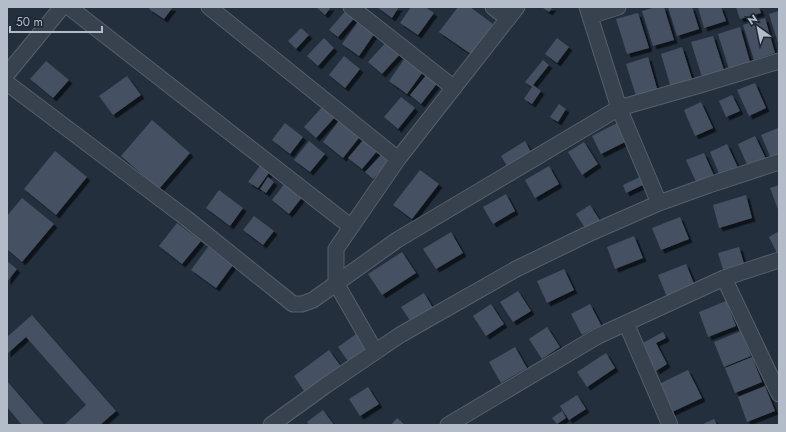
<svg xmlns="http://www.w3.org/2000/svg" width="786" height="432" font-family="Jost,sans-serif">
<defs>
<filter id="shadow"><feDropShadow dx="3.5" dy="3.5" stdDeviation="0" flood-color="#0009"/></filter>
</defs>
<rect width="100%" height="100%" fill="#242f3e"/>
<path fill="#455162" filter="url(#shadow)" d="M150,7H173L164,19L149,9Z
M316,7H331L325,15Z
M377,7H399L392,18Z
M411,7H425L434,13L418,35L400,23Z
M458,7H470L493,24L471,54L439,32Z
M544,7H553L549,12L543,8Z
M656,7H664L674,40L653,46L642,11Z
M668,7H692L699,29L677,36Z
M698,7H721L726,21L704,28Z
M736,7H759L761,13L740,19Z
M348,8L357,15L338,37L329,30Z
M779,11V46L769,14Z
M638,13L649,48L627,54L616,19Z
M765,18L775,53L754,60L743,25Z
M360,19L377,30L359,56L342,44Z
M740,27L750,62L729,69L718,34Z
M301,28L309,35L296,49L288,41Z
M713,36L724,70L702,77L691,42Z
M324,38L334,48L318,66L307,56Z
M557,38L569,47L557,63L545,54Z
M389,39L402,52L382,74L368,62Z
M682,47L693,82L671,88L661,54Z
M407,55L425,69L407,94L389,81Z
M344,56L360,69L345,88L329,75Z
M648,57L658,92L637,99L626,64Z
M543,60L549,65L533,85L541,91L532,104L524,99L532,87L525,82Z
M46,61L69,80L53,98L30,79Z
M428,73L439,81L421,104L410,95Z
M127,76L141,95L113,115L99,96Z
M755,83L766,108L749,116L737,90Z
M732,95L740,111L726,117L719,101Z
M401,97L415,108L398,129L384,117Z
M701,102L713,128L695,136L684,110Z
M559,104L566,109L558,122L550,117Z
M324,105L336,116L316,138L304,127Z
M341,118L362,134L343,158L323,142Z
M152,120L190,153L159,189L121,156Z
M619,122L629,140L601,154L592,136Z
M285,123L303,137L290,154L272,140Z
M778,128L779,129V158L772,161L761,135Z
M755,136L767,161L749,169L738,144Z
M364,139L378,150L362,169L348,158Z
M309,141L325,154L310,172L294,160Z
M525,141L531,152L507,166L501,156Z
M584,142L598,164L582,175L568,152Z
M727,144L739,170L721,178L710,152Z
M55,151L87,177L56,215L24,189Z
M384,152L391,159L373,179L365,172Z
M704,153L715,178L698,186L686,160Z
M262,163L271,170L258,188L248,182Z
M549,166L559,184L535,198L525,180Z
M420,170L439,184L412,219L393,205Z
M642,176L645,184L626,193L623,185Z
M268,177L274,182L266,193L260,189Z
M285,183L303,196L289,214L272,200Z
M779,185V212L770,188Z
M219,190L243,208L230,226L206,208Z
M506,194L515,211L493,224L483,207Z
M746,195L752,218L719,228L713,205Z
M22,198L54,224L22,262L7,249V216Z
M590,205L601,222L587,231L576,214Z
M254,216L274,231L263,245L243,230Z
M680,217L689,239L661,250L652,228Z
M177,223L201,241L182,264L159,246Z
M779,231V257L769,237Z
M451,232L463,253L436,269L423,249Z
M634,236L643,258L615,269L607,247Z
M208,247L233,265L216,288L191,270Z
M739,247L746,270L725,276L718,253Z
M402,252L416,273L382,295L368,274Z
M7,261L17,269L7,282Z
M686,264L695,286L667,297L658,275Z
M564,269L574,290L547,303L537,281Z
M518,291L531,311L513,322L500,302Z
M424,293L433,308L411,322L401,307Z
M726,301L736,326L708,337L699,312Z
M491,304L504,324L486,336L473,316Z
M590,304L601,325L582,335L571,314Z
M32,315L116,411L100,425H64L86,405L26,337L7,354V337Z
M547,327L560,347L542,359L529,339Z
M741,331L751,356L724,367L714,342Z
M359,332L371,348L350,364L338,347Z
M663,332L666,338L656,343L667,364L656,371L641,344Z
M515,347L527,368L501,383L489,362Z
M329,350L342,368L306,394L294,376Z
M606,353L615,368L587,387L577,372Z
M752,357L762,382L735,393L725,368Z
M688,370L702,398L670,413L657,385Z
M7,381L45,425H22L7,407Z
M765,386L775,411L747,422L738,397Z
M368,387L379,404L360,416L349,399Z
M577,395L586,409L569,420L560,406Z
M323,410L334,425H309L307,422Z
M562,411L566,418L557,424L552,418Z
M397,418L405,425H391Z
M714,419L717,425H701Z"/>
<g fill="none" stroke-linecap="round" stroke-linejoin="round">
<defs>
<path id="minor" d="M69,7L350,226
M209,7L398,159
M351,7L454,88
M493,7L508,19
M587,7L619,108L659,203
M590,16L618,7
M7,74L62,7
M7,83L186,218L293,304H302L313,300L397,240L619,108L700,85L779,61
M724,278L779,394
M626,323L670,425
M375,351L336,283V249L398,159L517,7
M271,425L325,386L400,335L516,269L586,235L659,203L709,185L779,162
M448,425L598,336L724,278L779,260"/>
</defs>
<use href="#minor" stroke="#565f6c" stroke-width="17"/>
<use href="#minor" stroke="#38414e" stroke-width="15"/>
</g>
<rect width="786" height="432" fill="none" stroke="#b4bcc9" stroke-width="16"/>
<g transform="translate(758 28) rotate(327)" stroke="#1d2633" stroke-width="3" paint-order="stroke">
<path d="M0-3L7 15L0 10L-7 15Z" fill="#b4bcc9"/>
<text y="-6" font-size="11" font-weight="bold" text-anchor="middle" fill="#b4bcc9">N</text>
</g>
<path d="M10 26v6h92v-6" fill="none" stroke="#b4bcc9" stroke-width="2"/>
<text x="16" y="26" font-size="12" fill="#b4bcc9" stroke="#1d2633" stroke-width="3" paint-order="stroke">50 m</text>
</svg>
